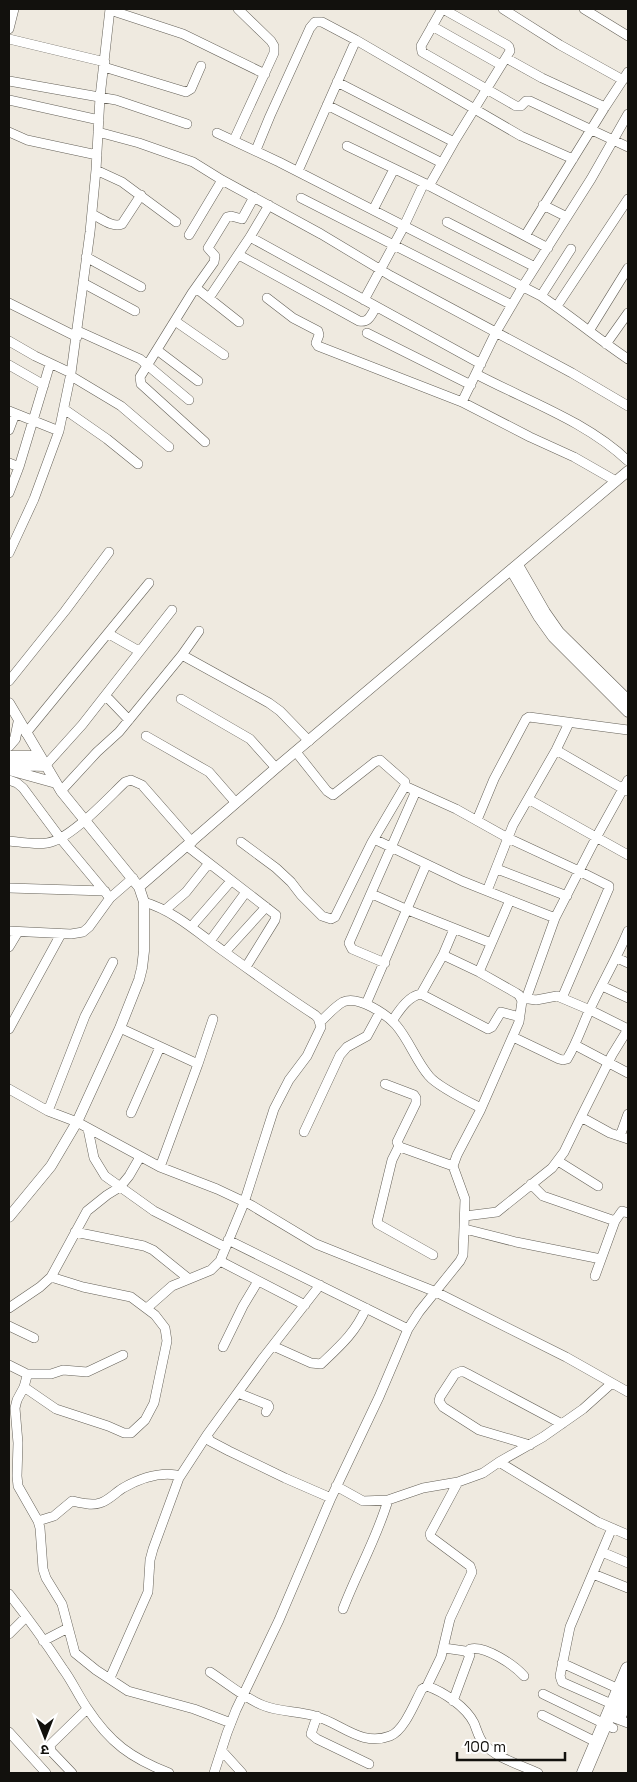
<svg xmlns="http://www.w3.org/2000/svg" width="637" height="1782" font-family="'Space Grotesk','Noto Sans Devanagari',sans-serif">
<rect width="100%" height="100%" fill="#efeae0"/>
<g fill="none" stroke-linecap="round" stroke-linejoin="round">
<defs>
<path id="minor" d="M442,9L421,46L422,52L516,106H521L526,101H530L628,147
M503,9L560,45L623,80
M584,9L628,36
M110,10L183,34L265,74
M432,26L501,65
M9,29L14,9
M9,39L105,62
M506,58L542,78L605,107
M104,67L186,92L191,89L201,66
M9,81L116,100L187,124
M337,82L454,142
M9,100L99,120
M327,105L442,163
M9,132L27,140L97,155
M98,132L139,143L193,162L222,180L321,234L391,276L572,373L628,406
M217,133L279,162L541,296C571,316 598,339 628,359
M234,140L274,53V46L271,41L238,9
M347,146L424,183L548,248
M256,150L270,116L310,28L315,22H322L356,40L521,136L573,159
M96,170L122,182L176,222
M298,171L356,40
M429,186L454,142L510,51L509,47L507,45L443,9
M301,198L512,305
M543,205L567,217
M373,210L394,169
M92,214C101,218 112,228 122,224L141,195
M447,222L535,267
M189,235L222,180
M525,236L605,107L628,72
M250,237L481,364
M239,255L359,321C369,323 371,315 376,307
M86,257L141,287
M83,283L135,311
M196,288L239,322
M541,296L571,249
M209,298L250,237L269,205
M267,298L293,318L318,331L319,335L316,343L318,346L462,402L530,437L574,457L616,481
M364,300L404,226L424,183
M9,303L77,337
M557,306L628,199
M175,321L224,355
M78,331L140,359L189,400
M589,331L628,268
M367,333L471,385
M9,341L35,356L71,373
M606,344L628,313
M157,350L198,381
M9,365L44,385
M476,374C527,401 586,421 628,461
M71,376L121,406L169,447
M462,402L496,332L523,286L591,179L628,114
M64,409L107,439L138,464
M9,411L59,431
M9,430L15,414
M205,442L141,384L140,377L192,293L214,262L215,256L208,248L227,217L231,216L242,219L254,197
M9,463L19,467
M9,493L19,467L50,364
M9,553L34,499L59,431L71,373L90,232L96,170L100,97L110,9
M109,634L139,651
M182,655L269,703L280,711L309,741
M9,681L65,611L109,552
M106,696L129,720
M181,699L250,739L276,768
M26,733L149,583
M146,736L209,772L236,803
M556,750L627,791
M45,766L82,725L172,610
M9,780L17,783L23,788L61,839L110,898
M405,786L456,809L508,838L579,871L609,886V888L562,998
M61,791L97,752L119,732L182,655L199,631
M528,799L628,855
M477,820L494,779L526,719L529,717L628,730
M374,839L462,881L555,918
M9,841C21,842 35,845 47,843C70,840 108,798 125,782L131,780L142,785L192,842
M241,842L276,868L291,882L301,895L322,916L331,919L335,917L372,842L405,786V782L380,760L375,762L333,795L327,791L296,752
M187,846L276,915L275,920L246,967
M497,869L567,896
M9,888L105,891
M487,891L513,825L556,750L569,723
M372,894L408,910L491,943
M144,902C175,911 199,934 226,953C255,974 284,995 315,1015L318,1018L321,1027L307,1056L289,1080L274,1109L244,1203L220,1261L211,1270L172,1286L147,1308
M165,910L186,892L209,863
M191,927L231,881
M9,931L71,934L83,932L89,927L110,898L133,878
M210,941L246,892
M9,947L18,932
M225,952L266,907
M617,958L628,963
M385,963L352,949L349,943L416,791
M479,972L510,900
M602,986L628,998
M421,994L443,955L454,929
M522,998L536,1000L557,996L590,1010L628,1029
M526,999L555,918L597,836L628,780
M366,1004L426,865
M392,1021C399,1011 408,996 421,994L488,1029L492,1027L501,1012L520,1017
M320,1022C327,1016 334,1007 343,1002C358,995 386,1014 396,1025C409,1040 416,1061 429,1076C437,1086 469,1102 481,1108
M120,1028L198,1064
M9,1029L61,934
M513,1037L559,1059L563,1060L567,1059C577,1043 582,1026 590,1009C602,983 617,958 628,931
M575,1045L628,1073
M385,1084L414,1095L416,1098V1103L397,1142L400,1147L453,1166
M9,1089L48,1111L77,1122L160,1167L217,1189L251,1205L316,1244L436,1292L566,1357L628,1392
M48,1111L85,1016L113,962
M131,1113L160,1047
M581,1117L612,1055L628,1029
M88,1129L94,1158L105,1176L154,1211L225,1247
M304,1132L340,1055L347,1047L367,1036L380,1012
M620,1136L628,1114
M399,1146L392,1160L377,1222L378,1224L433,1255
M558,1161L598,1186
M160,1167L198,1064L213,1019
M531,1184L543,1196L615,1221
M465,1216L497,1212L552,1168L564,1152L581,1117L610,1133L628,1139
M465,1229L516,1242L601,1259
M75,1232L144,1246L153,1250L189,1279
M228,1240L408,1329
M220,1261L305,1305
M595,1276L615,1221L622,1211L628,1213
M320,1285L263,1358L207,1435L210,1441L229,1451L285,1478L331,1498
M9,1308L40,1287L51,1277L87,1211L107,1195L120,1187L129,1176L140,1157
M9,1326L34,1338
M273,1346L311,1363L321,1364C340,1346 356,1332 366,1308
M223,1347L243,1306L258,1281
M9,1365L25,1373L27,1376L24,1387L17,1400L15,1408L18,1443L17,1476L18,1486L38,1521L40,1528L43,1569L46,1578L62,1604L75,1653L96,1670L128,1691L194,1709L231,1723
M27,1374H51L63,1370L87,1372L123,1355
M24,1387L56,1409L108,1426L124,1433H131L145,1420L154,1403L167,1341L165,1328L155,1315L131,1297L83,1287L51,1277
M238,1393L268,1405L269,1407L266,1412
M530,1445L479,1430L443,1407L439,1401L440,1397L455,1374L462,1371L468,1374L562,1424
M499,1462L598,1522L628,1535
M179,1478L207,1435
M336,1486L363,1501L388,1500
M38,1521L54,1516L72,1501C81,1503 91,1506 100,1503C108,1501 115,1493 123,1488C139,1479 157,1472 176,1475L179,1478L153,1549L150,1560L148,1592L110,1678
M612,1528L570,1627L560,1676L562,1682L614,1705
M602,1552L628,1563
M593,1574L628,1588
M9,1594C28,1618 46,1643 63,1669C72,1681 78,1695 87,1708C110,1743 131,1758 169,1773
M343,1609C357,1572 377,1538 388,1500L423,1488L458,1482L483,1473L499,1462L543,1437L583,1409L612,1383
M9,1634L26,1617
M43,1641L68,1628
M444,1648L465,1651L470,1655L453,1701
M468,1653L470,1649C485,1645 514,1665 524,1676
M562,1663L619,1689
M210,1672C227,1683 243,1697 262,1705C278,1712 298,1711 315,1716C341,1723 361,1747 390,1736C404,1731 415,1702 422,1689L427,1686C444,1692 466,1707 474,1723C477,1730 479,1739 484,1744C494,1757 523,1766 538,1773
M427,1686L441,1657L450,1619L472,1572L470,1566L431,1537L430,1534L458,1482
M543,1694L613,1728
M542,1715L598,1743
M317,1716L311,1734L317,1739L369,1764
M612,1717L628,1723
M9,1732L46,1773
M222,1751L242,1773
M72,1773L51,1751L50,1745L87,1709
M214,1773L227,1733L236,1710L279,1620L331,1498L379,1397L408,1329L419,1312L460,1261L463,1255L465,1199L453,1166L457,1155L480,1111L519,1022L522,1001L519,995L516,993L479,972L443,955"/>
<path id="tertiary" d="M518,565L545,612L559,632L628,700
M511,570L538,616L553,637L628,712
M9,703L61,791L139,887L144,902V951L142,968L139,980L120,1028L77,1122L51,1166L9,1217
M9,746L15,739L19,720
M9,756H39
M9,765L45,766
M9,770L56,783
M139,887L276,768L628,471"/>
<path id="primary" d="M619,1716L628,1694
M584,1773L628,1669"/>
</defs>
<use href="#minor" stroke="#656158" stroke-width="10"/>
<use href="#tertiary" stroke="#656158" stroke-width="11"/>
<use href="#primary" stroke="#656158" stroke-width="15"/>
<use href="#minor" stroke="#fff" stroke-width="9"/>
<use href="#tertiary" stroke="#fff" stroke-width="10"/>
<use href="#primary" stroke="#fff" stroke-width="14"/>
</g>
<rect width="637" height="1782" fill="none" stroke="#12110d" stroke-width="20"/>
<g transform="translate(45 1737) rotate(180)" stroke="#ffffff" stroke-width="4" paint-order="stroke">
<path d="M0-4L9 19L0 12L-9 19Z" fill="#12110d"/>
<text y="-8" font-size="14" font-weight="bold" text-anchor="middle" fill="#12110d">उ</text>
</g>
<path d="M457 1752v8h108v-8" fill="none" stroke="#12110d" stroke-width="2.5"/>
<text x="464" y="1752" font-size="15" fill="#12110d" stroke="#ffffff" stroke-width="4" paint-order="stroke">100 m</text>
</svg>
